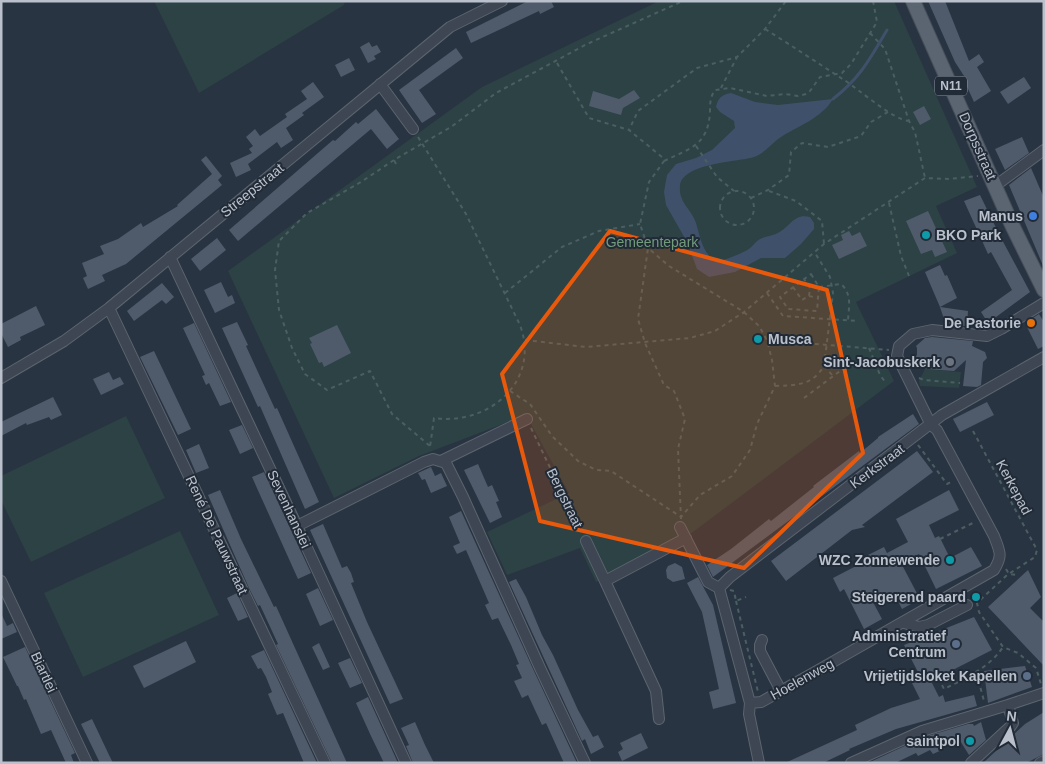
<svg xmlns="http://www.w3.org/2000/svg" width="1045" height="764" font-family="Helvetica,sans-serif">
<rect width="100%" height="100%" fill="#293442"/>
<path fill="#2c4244" d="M154,1H345L344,5L199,93Z
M659,1H894L977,187L936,206L957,253L856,302L894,381L693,532L596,582L580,548L507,575L487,532L569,493L526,415L419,456L334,498L228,271L482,87Z
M925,369L961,372L959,388L920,386L919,381Z
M126,416L165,498L31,562L1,500V476Z
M180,531L219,615L83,677L44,593Z"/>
<path fill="#3f516a" d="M731,93L755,102L778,105L833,99C821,119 797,126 778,139C770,145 765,153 754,157C738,162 682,163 680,186C678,202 692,210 696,223C700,236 703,257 718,261C721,262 745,252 749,249C753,246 756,241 760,239C766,236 773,236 778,233C791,226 794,213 810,217L814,223V229L801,244L785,258H761L735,272L709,277L697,269L687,242L666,205L664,192L667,175L676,164L696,158L712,150L735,128L734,121L720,112L716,107C718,98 721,95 731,93Z"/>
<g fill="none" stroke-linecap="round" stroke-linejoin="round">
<path stroke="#3f516a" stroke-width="3" d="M833,99C860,78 870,59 887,30"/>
</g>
<path fill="#4f5b6b" d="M528,1H551L554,7L540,14L539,11L471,43L466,32Z
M928,1H945L969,61L979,54L984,62L977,67L991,91L974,102L964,80L966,79L955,62Z
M369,42L372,47L377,45L381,52L374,56L376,59L368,63L360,47Z
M456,48L463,58L419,90L436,114L422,123L399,90Z
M349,58L355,70L341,77L335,65Z
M1024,77L1031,88L1008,104L1000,92Z
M313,82L324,97L302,113L304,115L286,128L293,140L281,148L277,142L248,164L251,170L236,177L230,163L252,153L249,149L253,146L246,137L255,129L260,136L287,117L285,114L307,99L301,91Z
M634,90L640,98L623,108L621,115L589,106L593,91L619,99Z
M924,106L931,119L920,125L913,112Z
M376,109L399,139L387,149L371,129L238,241L229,230L333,140L335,141L356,122L358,124Z
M1022,137L1029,153L1005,170L995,149Z
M206,156L222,176L218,180L222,185L126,264L102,275L105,281L88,289L83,278L87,276L82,263L104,254L100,246L118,239L141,223L143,227L178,206L177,205L212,174L201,160Z
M1031,168L1044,198V268L1009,185Z
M980,195L1000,236L1030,292L988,323L981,312L1012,290L991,252L988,254L964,201Z
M928,211L947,252L935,257L932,250L921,254L906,221Z
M849,231L852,236L860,232L867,246L839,259L832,245L843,240L841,235Z
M217,238L226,250L200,271L191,259Z
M940,265L945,276L947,275L957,298L940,307L925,272Z
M221,282L228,297L232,295L235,303L215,313L204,290Z
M162,283L174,297L166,304L162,300L134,321L127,311Z
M36,306L45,325L20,337L21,340L8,347L1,333V324Z
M940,307L968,311L967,326L946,325Z
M1039,314L1044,322V346L1038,349L1025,323Z
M237,322L248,345L246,346L275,409L277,408L319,502L305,509L260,406L258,407L222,328Z
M194,323L231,402L220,406L209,383L206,385L202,376L205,375L183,328Z
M337,325L351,353L324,367L322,362L319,363L310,344L312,343L309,338Z
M932,337L973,341L972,346L985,352L987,358L983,362L981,385L977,387L963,386L966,360L954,371L926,369L915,357L917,355V348L916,346L925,338Z
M154,351L191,429L178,435L140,357Z
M109,372L113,380L120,377L124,384L101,395L93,379Z
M53,397L62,415L51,420L49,417L27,425L26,423L1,436V422Z
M987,402L994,415L960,432L953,419Z
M913,414L919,424L713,577L707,565L731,549L769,519L771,521L814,487L813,486L859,451L860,453L878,438V437Z
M242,425L253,448L240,454L229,430Z
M199,444L209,468L196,473L186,450Z
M917,451L933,472L862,525L865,527L852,530L786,581L771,561Z
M478,464L488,487L492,485L499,501L496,502L502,517L490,523L464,470Z
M431,467L435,476L441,473L447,486L431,493L425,479L422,480L418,473Z
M264,472L311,573L298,579L252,477Z
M220,490L241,539L274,607L276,606L347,763H332L276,645L278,644L260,605L258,606L249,588L208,495Z
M949,490L959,510L929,525L935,538L939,536L950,558L971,547L982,566L936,589L919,554L901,563L920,599L902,609L894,593L874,604L882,619L864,629L844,589L840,592L833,578L858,565L856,561L884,547L887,553L908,542L896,519Z
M461,511L534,671L577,763H564L546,723L542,725L528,695L522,698L514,681L522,678L516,665L519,664L511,645L498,618L492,620L485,605L489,603L466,550L457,554L453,546L460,543L449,517Z
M323,524L342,568L347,566L351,573L354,582L351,583L367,622L403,699L390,704L310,530Z
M675,563L682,567L685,579L673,582L667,578L666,570L668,566Z
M1028,570L1041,597L1030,608L1044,622V666L988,607Z
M698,577L713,605L736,703L713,709L709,692L719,689L702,612L687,583Z
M516,579L526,597L542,635L553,655L578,710L593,737L598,735L604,747L591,754L585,739L582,741L509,582Z
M318,588L333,620L320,626L306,594Z
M237,593L248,617L238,621L227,598Z
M1,613L7,626L13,623L17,632L1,639Z
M974,617L992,650L931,681L939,697L943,695L945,702L974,695L977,706L896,729L849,749L850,750L823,763H785L857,730L855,725L891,708L920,699L911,681L920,676L904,645Z
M186,641L196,662L144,688L133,666Z
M319,643L330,667L323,670L312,647Z
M25,647L75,753L71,755L74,763H66L51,730L41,734L26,699L24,700L18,686H17L3,657Z
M264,650L317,763H304L283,713L277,715L268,694L272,692L266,677L261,668L258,669L251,656Z
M350,658L362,683L350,688L338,663Z
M1025,666L1032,687L988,703L984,671Z
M368,697L398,763H384L371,736L356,703Z
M1044,712V754L1026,763H983L1025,724Z
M92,719L109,755L113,763H100L81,724Z
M415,722L425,745L434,763H413L406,746L409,745L401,728Z
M981,722L986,740L969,755L959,739L941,744L944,749L933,754L930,750L918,756L916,753L895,763H868L924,737L968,724H973L974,726Z
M641,733L648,748L622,761L618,752L623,749L620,743Z"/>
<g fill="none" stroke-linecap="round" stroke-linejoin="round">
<defs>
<path id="minor" d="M380,84L413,129
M995,186L1044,150
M170,257L297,526L406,763
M109,308L325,763
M1,378L64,341L109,308L450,27L502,1
M441,461L527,419
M297,526L424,462L433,459L446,463L463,497L540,668L585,763
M680,527L708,582L719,588L750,703L749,714L759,763
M586,541L605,581L686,538
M1,581L87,763
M605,581L656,691L659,719
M719,588L730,577L942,415L1044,357
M904,623L919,627L928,625L967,605
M762,640L760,645V651L781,691
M750,703L761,702L808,676L994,570C1003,555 1000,552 994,536L937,430L931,425L897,356L899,346L913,334L932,330L987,336L1001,329L1044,303
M851,763L922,731L1008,705L1044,693
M971,763L1011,726L1013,723L1008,705
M1040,763L1044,761"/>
<path id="major" d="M913,1L1012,225L1044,290"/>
</defs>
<use href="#minor" stroke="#5b646f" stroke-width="12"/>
<use href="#major" stroke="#464f5b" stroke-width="16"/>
<path stroke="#4b5f62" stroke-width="2" stroke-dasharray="4 4" stroke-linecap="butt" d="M765,29C792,46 818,63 844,80C860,90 893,120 909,121
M870,33L885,49L909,121L915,132L925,178
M557,63L589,118L629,130
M721,88L737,57
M418,137L466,214L520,325C541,381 489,426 434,418L430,447
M696,146L717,177L734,191
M394,160L361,182L307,213L279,241L275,270L279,310L292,348L305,374L327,390L370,371L392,414L430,446
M664,161C691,148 708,145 710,112C710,104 710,97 715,90L730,88L767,96L785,94L798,96L806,94L810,91L820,77L842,73L851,64L877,22L873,1
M396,164L394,160L451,127L496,93L587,44L683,1
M769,191L796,201L822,221L824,244
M720 208a17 17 0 1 1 34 0a17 17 0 1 1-34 0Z
M751,198L768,190L789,175L791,152L802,143L828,147L861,136L871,122L888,112
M889,203L901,256L909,276
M811,274L819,287L817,311L788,309L780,297Z
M793,287L802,300L809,296L810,288L804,279
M819,287L841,284C852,294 849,306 848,320
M505,293L562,247L599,231L640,224
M767,293L783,316L858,321
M809,296L818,298
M525,340L586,347L690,338L715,331L744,312L824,244L925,178L949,179L978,176
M767,340L889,350
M869,348L880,375L886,383
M824,366L833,376
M919,378L924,380L960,383
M775,386C796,385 812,386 824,366L833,293L830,277L815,253
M510,391L530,404L552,436L578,461L596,470L611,471L681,517L700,495L732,476L750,450L757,424L775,386L772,360L767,340L759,326L744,312L669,266L648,248
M804,398L848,365
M531,428L581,532
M973,431L1037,550L1035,557L1007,575L977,603L979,612L1003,647L1018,653L1036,668L1041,684
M918,445L947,484L953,481
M681,519L678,449L685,419L674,391L664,385L645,343L638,319L648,248L640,224L649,182L664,161L662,157L629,130L638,111L697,68L737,57L765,29L786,1
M940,539L975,522
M1006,569L1009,574L1018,575
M730,590L734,591L736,601L746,597
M736,601L758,692
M917,635L944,689C966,678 989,668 1003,647
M979,672L980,686L984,701"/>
<use href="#minor" stroke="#3d4652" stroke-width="10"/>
<use href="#major" stroke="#5b6571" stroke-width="14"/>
</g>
<path fill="#e8590c" fill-opacity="0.2" stroke="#e8590c" stroke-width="4" stroke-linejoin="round" d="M610,231L827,290L863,453L744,568L540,521L502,374Z"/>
<circle fill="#3f7fe0" stroke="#212b37" stroke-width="2" cx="1033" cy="216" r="5"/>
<g fill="#0f9aa8" stroke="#212b37" stroke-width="2">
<circle cx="926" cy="235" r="5"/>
<circle cx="758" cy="339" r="5"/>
<circle cx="950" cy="560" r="5"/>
<circle cx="976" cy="597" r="5"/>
<circle cx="970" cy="741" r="5"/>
</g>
<circle fill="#e8710a" stroke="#212b37" stroke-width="2" cx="1031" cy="323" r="5"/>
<circle fill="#6b7280" stroke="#212b37" stroke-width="2" cx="950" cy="362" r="5"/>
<g fill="#5c6f8a" stroke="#212b37" stroke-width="2">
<circle cx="956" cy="644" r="5"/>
<circle cx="1027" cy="676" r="5"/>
</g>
<g text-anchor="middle" stroke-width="4" stroke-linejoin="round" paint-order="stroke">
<rect fill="#212b37" stroke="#8c949f" stroke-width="1" x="935" y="76.5" width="32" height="19" rx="4"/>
<g font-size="12" font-weight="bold" fill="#bac1cc">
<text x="951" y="90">N11</text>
</g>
<g font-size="14" fill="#bac1cc" stroke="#212b37">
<text transform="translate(978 146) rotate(66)" y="5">Dorpsstraat</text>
<text transform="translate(252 190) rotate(-39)" y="5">Streepstraat</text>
<text transform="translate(877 466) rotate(-37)" y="5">Kerkstraat</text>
<text transform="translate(1014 487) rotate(62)" y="5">Kerkepad</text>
<text transform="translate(565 498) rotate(64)" y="5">Bergstraat</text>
<text transform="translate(289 509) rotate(65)" y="5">Sevenhanslei</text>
<text transform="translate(217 535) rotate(65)" y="5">René De Pauwstraat</text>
<text transform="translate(44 672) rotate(65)" y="5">Biartlei</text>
<text transform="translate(802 679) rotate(-29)" y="5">Hoelenweg</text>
</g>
<g font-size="14" font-weight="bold" fill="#bac1cc" stroke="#212b37" text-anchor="end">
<text x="1023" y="221">Manus</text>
<text x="936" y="240" text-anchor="start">BKO Park</text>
<text x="1021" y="328">De Pastorie</text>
<text x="768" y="344" text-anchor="start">Musca</text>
<text x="940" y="367">Sint-Jacobuskerk</text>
<text x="940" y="565">WZC Zonnewende</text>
<text x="966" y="602">Steigerend paard</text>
<text x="946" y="641">Administratief<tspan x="946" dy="16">Centrum</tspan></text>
<text x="1017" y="681">Vrijetijdsloket Kapellen</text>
<text x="960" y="746">saintpol</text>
</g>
<g font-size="14" fill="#729b7b" stroke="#212b37">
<text x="652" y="247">Gemeentepark</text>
</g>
</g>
<rect width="1045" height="764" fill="none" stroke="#bac1cc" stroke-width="5"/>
<g transform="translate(1010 729) rotate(7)" stroke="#212b37" stroke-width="4" paint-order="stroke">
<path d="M0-4L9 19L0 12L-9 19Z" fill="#bac1cc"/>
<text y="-8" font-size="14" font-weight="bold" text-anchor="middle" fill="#bac1cc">N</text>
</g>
</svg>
